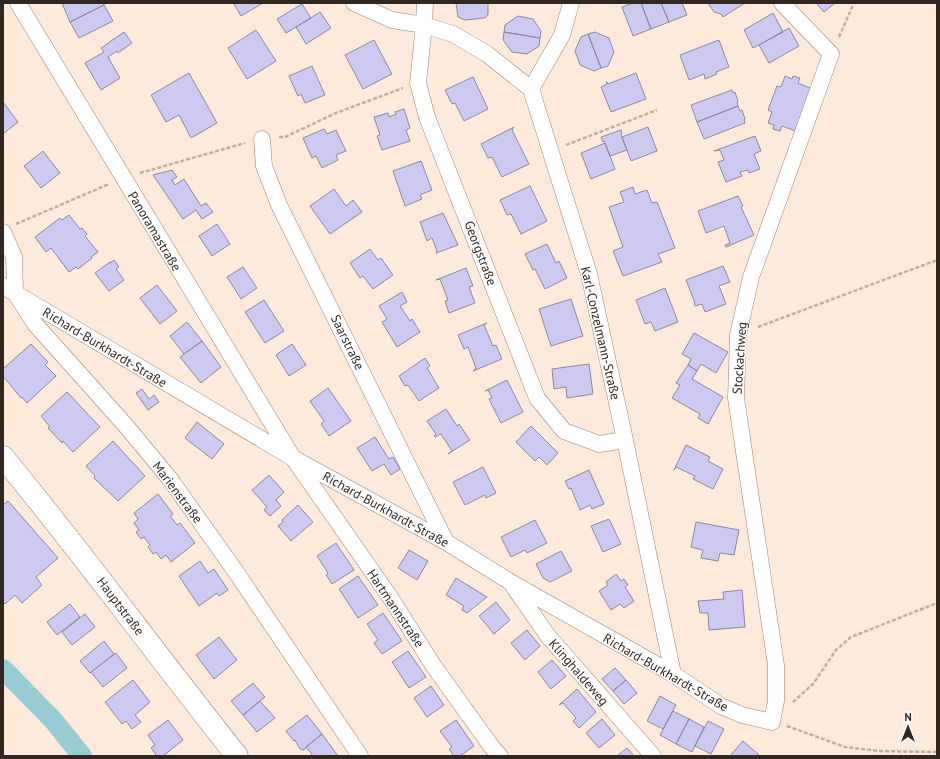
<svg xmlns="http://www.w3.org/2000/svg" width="940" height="759" font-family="'PT Sans',sans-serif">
<rect width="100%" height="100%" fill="#feeada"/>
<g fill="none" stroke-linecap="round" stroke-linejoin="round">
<path stroke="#99cbd5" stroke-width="20" d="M3,669L53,720L82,756"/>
</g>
<path fill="#cdc9f1" stroke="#8b88a2" d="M62,3H104V5L70,22Z
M235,3H263L241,16L234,4Z
M456,3H488V15L485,18L465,20L458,17Z
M633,3H641L651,29L633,36L622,7Z
M641,3H661L669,22L651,29Z
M661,3H682L687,15L669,22Z
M708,3H745L723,17L721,14L714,12Z
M816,3H835L824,12Z
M302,4L311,18L286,33L277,19Z
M104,5L113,21L79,38L70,22Z
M320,12L331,28L306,44L296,27Z
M773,13L783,32L753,48L744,30Z
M518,16L533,19L541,31L540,38L504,32L505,25Z
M789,28L799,46L769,63L759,45Z
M256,30L276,61L247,79L228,48Z
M124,32L132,43L118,53L117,51L108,57L120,78L101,90L85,63L104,52L101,48Z
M504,32L540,38L539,46L527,54L512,52L503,40Z
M595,32L609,38L614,52L608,66L601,68L588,34Z
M588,34L601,68L594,71L580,65L575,51L581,37Z
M374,40L392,74L363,89L345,55Z
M719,40L729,67L716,72L717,74L705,79L704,74L689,80L680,55Z
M312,66L325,95L305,103L301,94L298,96L289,76Z
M189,73L217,123L191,138L179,115L166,122L151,95Z
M636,73L646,99L611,112L601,87L607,84L606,82H607L608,84Z
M785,76L792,79L793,76L800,78L798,83L812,89L796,131L782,126L780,131L773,129L774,125L768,123L772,112L768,110L777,86L781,87Z
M473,77L488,109L464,121L455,103L452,104L445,90Z
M732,90L733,93L735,92L738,101L737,102L738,106L697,122L691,105Z
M3,102L18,122L3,134Z
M738,106L740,111L742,110L745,119L744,120L745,123L704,139L697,122Z
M404,109L410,128L406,130L410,141L382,150L377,136L380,135L374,117L388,113L389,117L396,114L395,112Z
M514,127L512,130L529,164L502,177L492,157L488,158L481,144Z
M648,127L657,151L631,161L622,137Z
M324,129L327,134L336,130L346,151L336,155L338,160L322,168L316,156L312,158L303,138Z
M621,130L622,134L621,135L627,150L610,156L604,141L603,142L601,137Z
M755,136L761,151L754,154L760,169L749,173L748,170L740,172L742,176L726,182L718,162L724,160L720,150L714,151Z
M605,143L615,169L591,179L581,153Z
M43,151L60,173L41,188L24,166Z
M421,161L432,190L420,195L422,199L405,206L393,171Z
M172,170L177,177L172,180L175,185L184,179L201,206L206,203L213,212L202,219L196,210L183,219L153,175Z
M530,186L547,221L521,234L511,214L507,215L500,200Z
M633,187L635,194L647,190L652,203L657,202L675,248L658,254L662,262L623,276L613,251L623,247L609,207L624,202L620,192Z
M334,189L346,206L353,200L362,212L330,234L310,206Z
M738,196L743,206L741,207L754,235L726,247L725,245L730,243L724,226L706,233L698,211Z
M443,213L458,245L436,253L437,251L432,238L427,241L420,222Z
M69,215L80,229L82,228L87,234L85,236L98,252L91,257L92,258L78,269L76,267L69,272L51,248L46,252L35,237L60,218L62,220Z
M217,224L230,244L212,256L199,236Z
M547,244L556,263L559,261L567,278L545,289L535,269L533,270L525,254Z
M370,249L378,260L381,258L393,275L373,289L363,276L360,278L350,263Z
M114,260L119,267L116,269L124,280L109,291L95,273L110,262V263Z
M723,266L730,282L719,286L726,304L705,312L702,304L695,306L694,304L695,303L686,280Z
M243,267L257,288L241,299L227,277Z
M466,268L473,286L469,287L475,303L449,313L445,301L448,300L440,279L436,280Z
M157,285L177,311L160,324L140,298Z
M665,288L678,322L655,331L651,322L645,324L636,300Z
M402,292L407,302L400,306L410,321L412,319L420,332L397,347L382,322L387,319L379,306Z
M571,299L583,336L551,346L539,309Z
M264,300L284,331L265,343L245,312Z
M187,322L202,341L184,354L170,336Z
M487,323L484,325L493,346L496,345L502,359L473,371L476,368L468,347L464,349L458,335Z
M694,333L728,352L716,373L701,364L697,371L688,365L691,359L682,354Z
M202,341L221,367L201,383L180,357Z
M31,344L48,362L45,365L56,376L27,403L22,397L21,398L3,376V369Z
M292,344L306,365L289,376L276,355Z
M425,358L430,366L427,368L439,388L419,401L408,385L405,386L399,376Z
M589,364L593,394L567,398L566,387L554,389L552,369Z
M688,365L697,371L692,379L723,397L708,424L698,418L700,414L672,398L680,385L676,383Z
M507,380L523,412L501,423L489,399L492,398L488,390L485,391Z
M328,388L351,421L329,436L321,424L324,421L310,401Z
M142,389L149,399L154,395L159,402L148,410L136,393Z
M67,392L100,427L73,452L63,441L62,443L48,428L50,427L41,416Z
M446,409L457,426L459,424L470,440L448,454L452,451L441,434L435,437L434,436L436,434L427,421Z
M197,422L224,444L212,459L185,438Z
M531,426L558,453L547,465L539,457L535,461L516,442Z
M375,437L389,459L393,457L400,469L391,475L384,464L372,471L357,448Z
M113,441L145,476L118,501L94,478L95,476L86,466Z
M686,445L710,457L708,461L723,469L713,489L693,479L695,476L676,467L674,470Z
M483,467L496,493L486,498L485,495L465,505L453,482Z
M589,470L604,504L592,509L590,505L580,510L571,488L569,489L565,481Z
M269,475L284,492L276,500L281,506L270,516L264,510L267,507L252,490Z
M158,494L173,514L170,516L177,525L180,523L195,543L171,562L166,555L161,559L156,552L153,554L148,547L150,545L144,537L141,539L136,532L139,530L134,523L138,519L134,513Z
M8,501L58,558L36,577L42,585L22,603L15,595L5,604L3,602V505Z
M298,505L313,522L291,541L278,526L283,522L282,520Z
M609,519L621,544L603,552L591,526Z
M535,520L547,543L527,553L525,550L511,557L501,537Z
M696,522L739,530L734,555L720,553L718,561L701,558L703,550L691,547Z
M336,543L354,570L332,584L326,575L328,573L317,556Z
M409,550L428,561L417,580L398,568Z
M561,551L572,571L550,582L543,578L536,564Z
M200,561L208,573L214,569L228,590L219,596L217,593L199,606L179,576Z
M616,574L621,581L624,579L628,585L625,587L634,601L624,608L620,604L611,610L599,591L608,585L606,582Z
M358,576L378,605L358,618L339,589Z
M456,578L487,597L467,613L462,610L464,606L446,595Z
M742,590L745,627L709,630L708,613H700L698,601L724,599L723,592Z
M496,602L510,620L494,634L479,616Z
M70,604L80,617L57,635L47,622Z
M383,613L402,641L382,654L374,643L378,640L367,624Z
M85,614L95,627L72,645L62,632Z
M527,630L540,646L525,660L511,643Z
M219,637L237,660L214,679L196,655Z
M104,641L114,654L90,673L80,661Z
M408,651L426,677L409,688L392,662Z
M116,653L127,668L103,687L91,672Z
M552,660L566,676L551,689L538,672Z
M615,668L626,680L613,691L602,679Z
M133,680L150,702L135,715L141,722L132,729L126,721L122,724L105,702Z
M626,680L637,693L624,704L613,691Z
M253,683L265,697L243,715L231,701Z
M431,686L444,705L427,717L414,698Z
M577,689L596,712L579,728L573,721L576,718L563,703L559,705Z
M660,696L676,705L663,729L647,721Z
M260,701L275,718L257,732L243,715Z
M673,711L689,719L676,744L660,735Z
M307,715L322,734L306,747L304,750L300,749L295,740L294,741L286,731Z
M602,719L615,735L599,748L586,733Z
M689,719L704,727L692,752L676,744Z
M168,720L183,740L163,756H157L151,748L155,745L148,735Z
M456,720L474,746L460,756H454L449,749L452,747L440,731Z
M708,721L724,729L711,754L695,746Z
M322,734L338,756H313L306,747Z
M743,741L760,756H730Z
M627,748L634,756H617Z"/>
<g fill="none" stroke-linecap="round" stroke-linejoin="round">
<defs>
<path id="minor" d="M18,3L293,458L390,597L433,665L491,746L500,756
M354,3L392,20L424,25L453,34L487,54L531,89
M425,3L424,25L418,83L427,117L537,398L564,431L599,444L625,440
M571,3L562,35L531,89L589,274L625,440L673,674
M262,139L264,166L279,205L446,542
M3,232L14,257L15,293L35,324L127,427L170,479L236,572L360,756
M3,286L293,458L446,542L512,583L673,674L721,706L742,715L772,722L776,701V665L736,398L738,335L751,277L831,54L782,3
M513,586L548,636L653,756"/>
<path id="secondary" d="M3,457C84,555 158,657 237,756"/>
</defs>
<use href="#minor" stroke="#98816f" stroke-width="17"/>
<use href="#secondary" stroke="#98816f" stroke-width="23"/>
<path stroke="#bfaea1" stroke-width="2.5" stroke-dasharray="4 2" stroke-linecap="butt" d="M839,37L854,3
M279,137H285L336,113L403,88
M566,145L657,110
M140,173L245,143
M16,224L109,184
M758,327L937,260
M793,702L813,684L836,650L851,637L937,603
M787,726L845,747L879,751L937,752"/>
<use href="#minor" stroke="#fff" stroke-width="16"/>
<use href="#secondary" stroke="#fff" stroke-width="22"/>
</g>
<g text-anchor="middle" stroke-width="3" stroke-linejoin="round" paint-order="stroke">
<g font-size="13" fill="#312720" stroke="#fff">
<text transform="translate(155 231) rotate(59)" y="5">Panoramastraße</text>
<text transform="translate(481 253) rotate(69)" y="5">Georgstraße</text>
<text transform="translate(601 333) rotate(77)" y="5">Karl-Conzelmann-Straße</text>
<text transform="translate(348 342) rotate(64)" y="5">Saarstraße</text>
<text transform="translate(105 347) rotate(31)" y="5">Richard-Burkhardt-Straße</text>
<text transform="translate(739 358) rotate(-86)" y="5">Stockachweg</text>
<text transform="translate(178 492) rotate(53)" y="5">Marienstraße</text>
<text transform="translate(386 509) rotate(29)" y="5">Richard-Burkhardt-Straße</text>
<text transform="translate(121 606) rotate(53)" y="5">Hauptstraße</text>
<text transform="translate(396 608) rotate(56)" y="5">Hartmannstraße</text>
<text transform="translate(579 672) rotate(49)" y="5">Klinghaldeweg</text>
<text transform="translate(666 672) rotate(30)" y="5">Richard-Burkhardt-Straße</text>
</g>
</g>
<rect width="940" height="759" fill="none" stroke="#312720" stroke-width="8"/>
<g transform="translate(908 727)" stroke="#ffffff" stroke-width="3" paint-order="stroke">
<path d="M0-3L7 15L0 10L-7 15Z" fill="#312720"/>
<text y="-6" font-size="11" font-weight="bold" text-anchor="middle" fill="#312720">N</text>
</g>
</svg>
